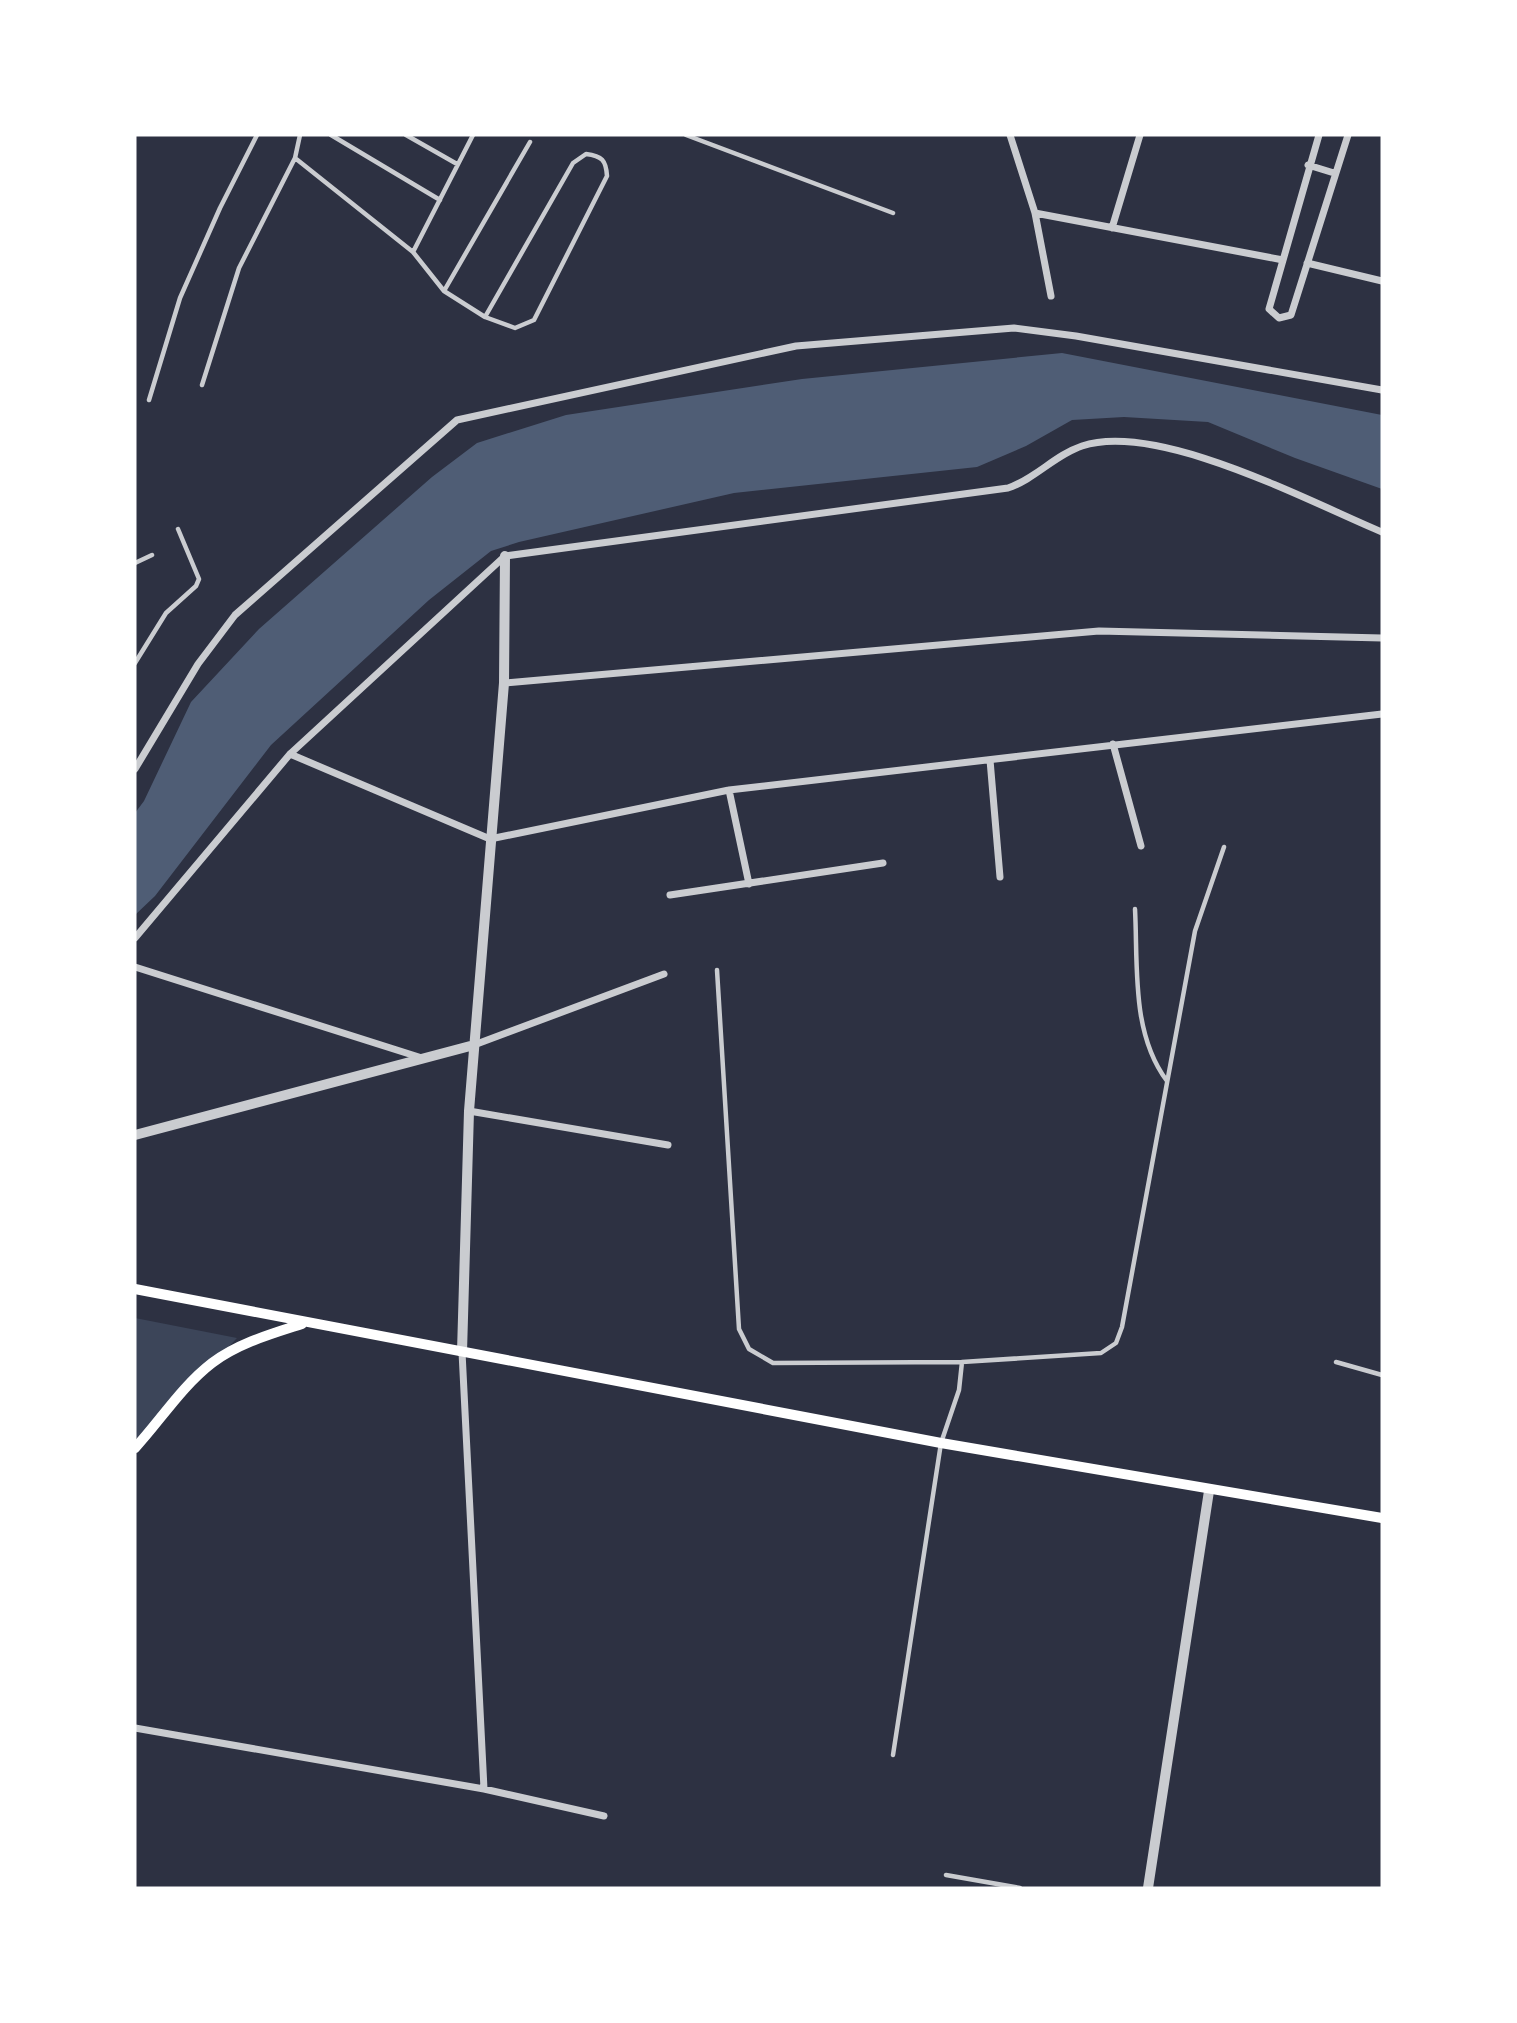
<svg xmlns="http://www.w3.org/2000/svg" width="1517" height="2023" font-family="'IBM Plex Sans',sans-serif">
<rect width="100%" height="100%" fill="#2d3142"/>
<path fill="#3c4559" d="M135,1318L237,1338L161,1419L135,1439Z"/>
<path fill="#4f5d75" d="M1062,353L1382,415V489L1295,458L1208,422L1124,417L1072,420L1026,446L977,467L734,493L519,542L491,551L429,600L271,745L155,896L135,915V813L144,801L191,702L259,629L432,477L477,443L566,415L802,379Z"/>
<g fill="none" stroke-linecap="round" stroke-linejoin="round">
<path stroke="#caccd0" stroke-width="4.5" d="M331,135L440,200
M406,135L457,164
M686,135L893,213
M295,158L413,252L444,291L485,317L515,328L534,320L607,176C606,160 602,156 586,154L573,163L485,317
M413,252L473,135
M444,291L530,142
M202,385L239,268L295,158L300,135
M149,400L180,298L220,208L257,135
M135,563L152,555
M135,663L166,613L196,586L199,579L178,529
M1135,909C1138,966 1131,1033 1167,1081
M717,970L739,1329L749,1349L773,1363L962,1362L959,1390L941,1443L893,1755
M962,1362L1101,1353L1116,1343L1122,1327L1195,931L1224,847
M1336,1362L1382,1375
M946,1875L1020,1888"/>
<path stroke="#caccd0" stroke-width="7" d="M1010,135L1035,213L1051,296
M1319,135L1269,309L1279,318L1291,315L1348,135
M1308,165L1334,173
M1035,213L1283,260
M1112,228L1140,135
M1307,263L1382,281
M504,683L1099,631L1382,638
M1113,744L1141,846
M290,754L490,839L729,790L1382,714
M990,760L1000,877
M135,769L198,664L235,615L457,420L796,346L1014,328L1076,336L1382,390
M729,790L749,884
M670,895L883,863
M135,938L290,754L505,556L1008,488C1035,479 1055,455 1082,446C1158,421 1310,502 1382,532
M135,967L422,1058
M474,1045L664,974
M469,1111L668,1145
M462,1352L484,1789
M135,1728L484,1789L604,1816"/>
<path stroke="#caccd0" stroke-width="10" d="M135,1135L474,1045
M462,1352L469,1111L504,683L505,556
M1148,1888L1209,1491"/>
<path stroke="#fff" stroke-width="10" d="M135,1289L941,1443L1382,1518
M135,1448C160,1421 182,1386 212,1363C239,1343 271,1334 302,1324"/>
</g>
<rect width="1517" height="2023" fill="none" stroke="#ffffff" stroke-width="273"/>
</svg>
